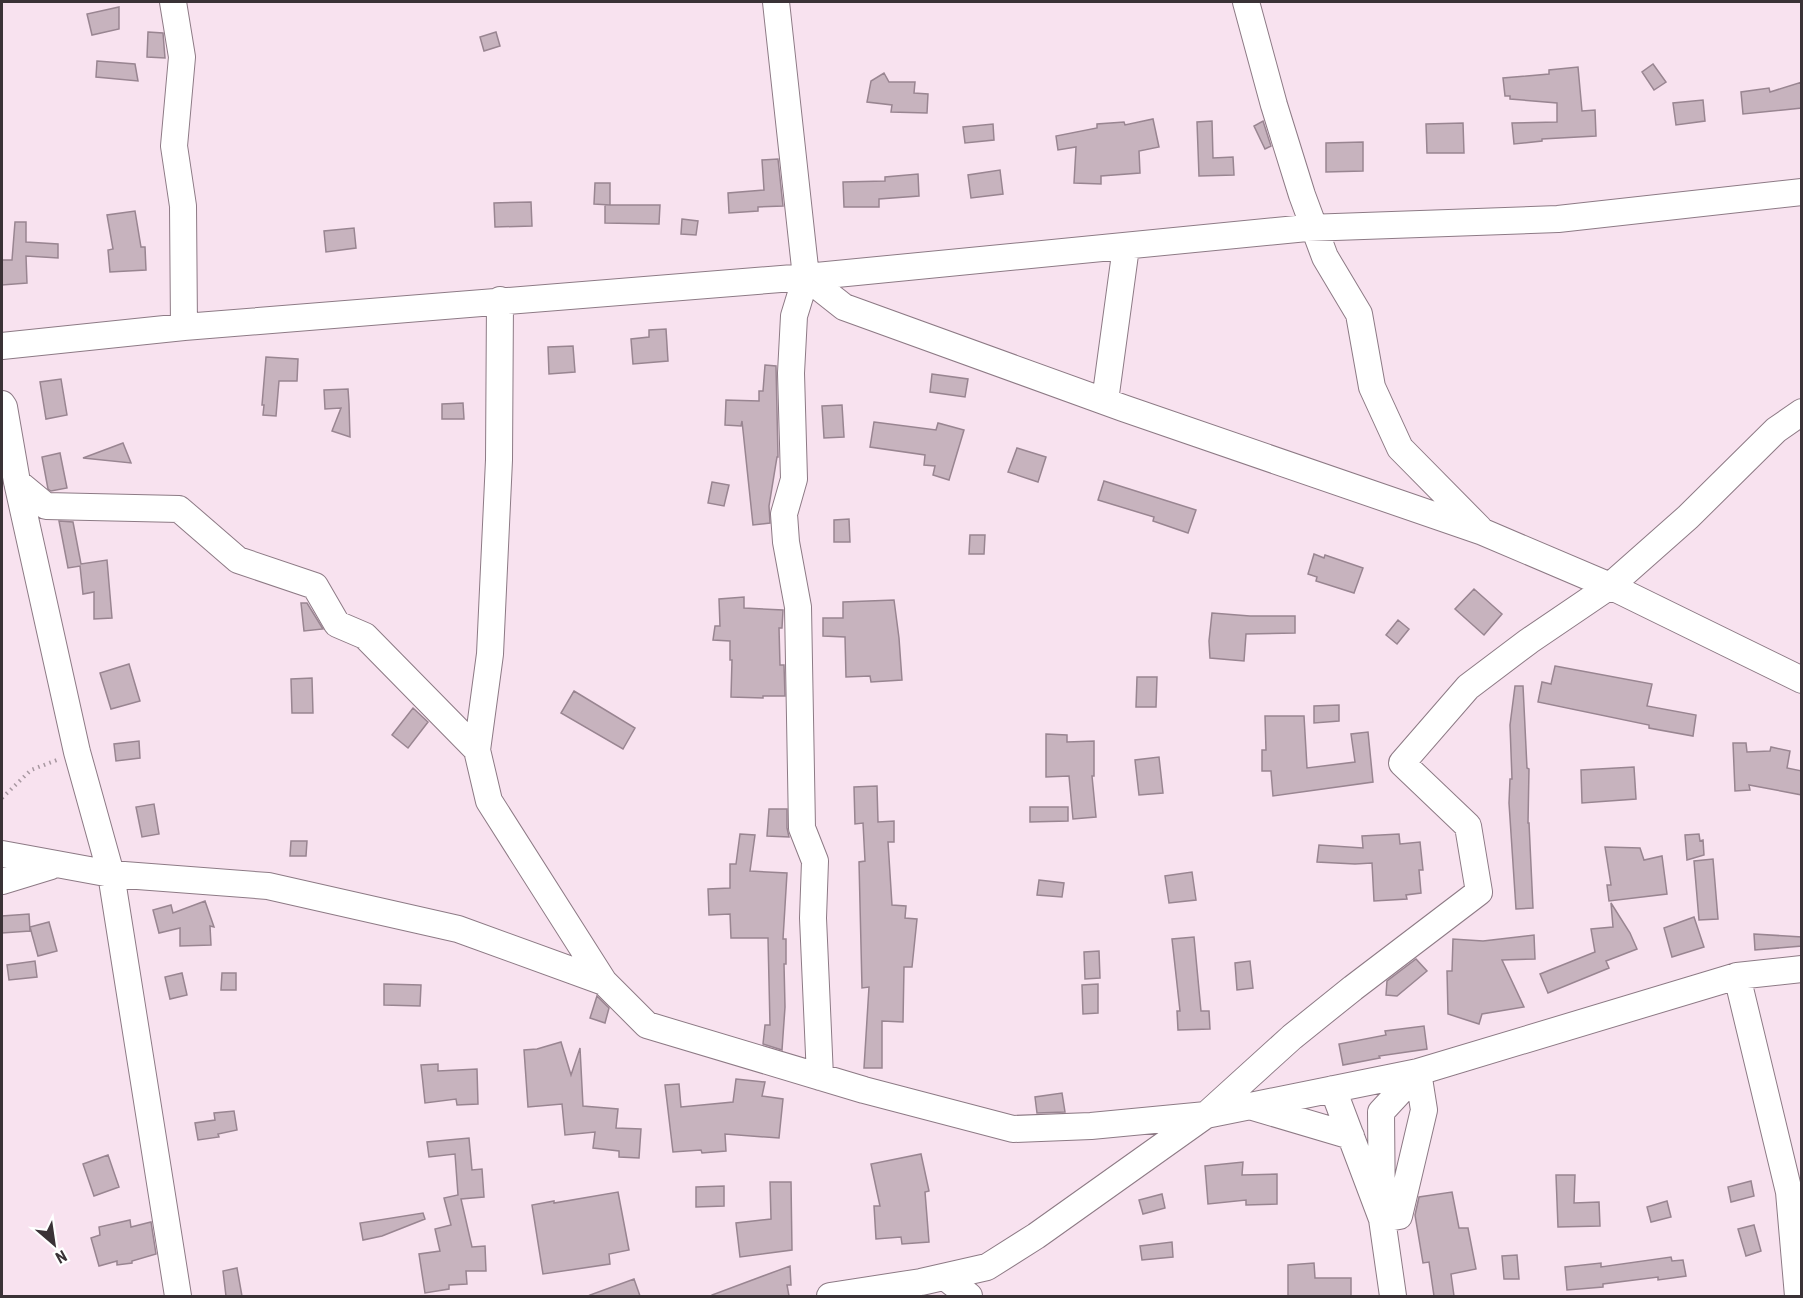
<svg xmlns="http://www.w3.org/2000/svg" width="1803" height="1298" font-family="'Roboto Condensed',sans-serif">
<rect width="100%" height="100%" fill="#f8e2ef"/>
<path fill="#c7b3be" stroke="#998591" stroke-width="1.5" d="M119,7V29L92,35L87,14Z
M148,32L163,33L165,58L147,57Z
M496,32L500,46L484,51L480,37Z
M97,61L135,64L138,81L96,77Z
M1653,64L1666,82L1654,90L1642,72Z
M1578,67L1582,111L1595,110L1596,136L1542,139V141L1514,144L1512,123L1557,122V103L1510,99V96H1505L1503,78L1549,74V70Z
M884,73L889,82H915L914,93L928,94L927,113L891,112L892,105L867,102L871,81Z
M1802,82V108L1743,114L1741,92L1769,88L1770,92Z
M1703,100L1705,121L1676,125L1673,103Z
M1153,119L1159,147L1139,151L1140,173L1101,176V184L1074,183L1076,147L1058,150L1056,136L1097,128V124L1124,122L1125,125Z
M1212,121L1213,158L1233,157L1234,175L1199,176L1197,122Z
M1263,121L1271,146L1265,149L1254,126Z
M1463,123L1464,153H1427L1426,124Z
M993,124L994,140L965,143L963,127Z
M1363,142V171L1326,172V143Z
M778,159L783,206L758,207V211L729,213L728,193L764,190L762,160Z
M1000,170L1003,194L971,198L968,175Z
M918,174L919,196L879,199V207H844L843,182L885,181V177Z
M595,183H610V205L594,204Z
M531,202L532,226L495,227L494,203Z
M605,205H660L659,224L605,223Z
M135,211L141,247H145L146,270L110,272L108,250L113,249L107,215Z
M682,219L698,221L696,235L681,234Z
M15,222H26V242L58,244V258L26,256L27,283L2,285V260H12Z
M354,228L356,248L326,252L324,231Z
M666,329L668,361L633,364L631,339L649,337V330Z
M573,346L575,372L549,374L548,347Z
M266,357L298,359L297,381H279L276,416L263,415L264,405H262Z
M765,365L776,366L778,457H777L769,506L770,523L753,525L742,421L741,426L725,425L726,400L759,401V391H763Z
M932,374L968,379L965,397L930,392Z
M61,379L67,415L46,419L40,382Z
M348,389L349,404L350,437L332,431L341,408L325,409L324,390Z
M463,403L464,419H442V404Z
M842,405L844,437L824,438L822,406Z
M874,422L936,430L938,423L964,430L949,480L933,475L935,466L924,465L925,455L870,447Z
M123,443L131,463L83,458Z
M1017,448L1046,457L1038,482L1008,472Z
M60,453L67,488L51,491L48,489L42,457Z
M1104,481L1196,510L1188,533L1153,521L1154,517L1098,500Z
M712,482L729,485L724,506L708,503Z
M849,519L850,542H834V520Z
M59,521L73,522L81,564L107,560L112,618L94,619V592L83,594L80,566L68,568Z
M970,535H985L984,554H969Z
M1314,554L1324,558L1325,555L1363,568L1354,593L1316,581L1317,577L1308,574Z
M1474,589L1502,614L1484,635L1455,609Z
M744,597V608L783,610L782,628H779L780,665H784L785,696H763V698L731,697L732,660H730V641L713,640L715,626H720L719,599Z
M894,600L899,638L902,680L871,682L870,676L846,677L845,637L823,636V618H843V602Z
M301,603H307L323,629L304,631Z
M1212,613L1250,616H1295V633L1246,634L1244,661L1210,658L1209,641Z
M1398,620L1409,629L1397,644L1386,635Z
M129,664L140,701L111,709L100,673Z
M1555,666L1652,684L1647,706L1696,715L1693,736L1649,728V725L1538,702L1542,682L1551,684Z
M1137,677H1157L1156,707H1136Z
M312,678L313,713H292L291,679Z
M1515,686H1523L1527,768L1529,769L1528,823H1529L1533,908L1516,909L1509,803L1510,779H1512L1510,725Z
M574,691L635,728L623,749L561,713Z
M1339,705V721L1314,723V706Z
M413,708L428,722L408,748L392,735Z
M1265,716H1304L1307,768L1355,762L1351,734L1368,732L1373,782L1273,796L1271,771H1262V750H1266Z
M1046,734L1067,735V742L1094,741V776H1092L1096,817L1073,819L1069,776L1046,777Z
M139,741L140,758L116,761L114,744Z
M1733,743H1746L1747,752L1770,751L1771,747L1790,751L1787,768L1802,771V795L1749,785L1750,790L1735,791Z
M1159,757L1163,793L1139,795L1135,760Z
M1634,767L1636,799L1582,803L1581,770Z
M877,786L878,822L894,821V842H888L892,905L906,906L905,918L917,919L912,967H904L903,1022L882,1021V1068H864L869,987L862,988L859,862L865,861L863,823L855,824L854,787Z
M154,804L159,834L142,837L136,807Z
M1030,807H1068V821L1030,822Z
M769,809H787V828L789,837L767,836Z
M740,834L755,835L750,871L787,873L783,939H786V964H784L785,1007L782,1050L763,1044L765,1025H770L768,938H731L730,914L709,915L708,889L730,888V864H736Z
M1399,834L1400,844L1420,842L1423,870H1419L1421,893L1406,895L1407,899L1374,901L1372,863L1355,864L1317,862L1319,845L1363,848L1362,836Z
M1699,834L1700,841L1703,840L1704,855L1687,860L1685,835Z
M291,841H307L306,856H290Z
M1605,847L1640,848L1644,860L1662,856L1667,894L1609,901L1607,885H1611Z
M1713,859L1718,919L1699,920L1694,861Z
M1192,872L1196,900L1169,903L1165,876Z
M1039,880L1064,883L1062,897L1037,895Z
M205,901L214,927L210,926L211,945L180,946V928L159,933L153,910L171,905L173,913Z
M1611,903L1630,933L1637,949L1606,961L1609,968L1548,993L1540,974L1595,952L1591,929L1613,927Z
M29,914L30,931L2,933V916Z
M1694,917L1704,947L1672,957L1664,928Z
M49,922L57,951L38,956L30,927Z
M1754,934L1802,937V946L1755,950Z
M1534,935L1535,959L1502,960L1524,1007L1482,1014L1479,1024L1448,1014L1447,971H1452L1453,939L1483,941Z
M1194,937L1201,1011H1209L1210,1029L1178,1030L1177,1011H1180L1172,939Z
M1099,951L1100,978L1085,979L1084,952Z
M1416,959L1427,971L1397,996L1386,995L1387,981Z
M35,961L37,977L9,980L7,965Z
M1250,961L1253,988L1237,990L1235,963Z
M182,973L187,995L170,999L165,977Z
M222,973H236V990H221Z
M384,984L421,985L420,1006L384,1005Z
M1098,984V1013L1083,1014L1082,985Z
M597,996L609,1008L605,1023L590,1018Z
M1424,1026L1427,1049L1379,1056L1380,1058L1343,1065L1339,1044L1386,1035L1385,1031Z
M561,1042L571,1075L580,1048L583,1106L618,1109L616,1128L641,1129L639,1158L619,1157V1151L593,1148L595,1132L565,1135L562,1104L528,1107L524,1050L537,1049Z
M438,1064V1071L477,1069L478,1104L457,1105L456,1099L425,1103L421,1065Z
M736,1079L765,1082L762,1096L783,1099L779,1138L725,1134L726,1151L702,1153L701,1150L673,1152L665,1085L679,1084L681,1107L733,1102Z
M1062,1093L1065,1112L1037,1113L1035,1097Z
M234,1111L237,1130L218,1134L219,1137L198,1140L195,1123L215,1120L214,1113Z
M469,1138L472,1170L482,1169L484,1197L461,1199L472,1247L485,1246L486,1271H466L467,1284L449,1285V1289L425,1293L419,1254L440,1251L435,1229L451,1225L444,1198L458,1195L455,1154L429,1157L427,1142Z
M921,1154L929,1191L925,1192L929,1242L902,1244L901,1237L876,1239L874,1206H880L871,1164Z
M108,1155L119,1187L94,1196L83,1164Z
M1243,1162L1242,1175L1277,1174V1204L1246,1205V1200L1208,1204L1205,1166Z
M1556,1175H1575L1574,1203L1599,1202L1600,1226L1558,1227Z
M1751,1181L1754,1196L1731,1202L1728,1187Z
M770,1182H791L792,1250L740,1257L736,1223L771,1219Z
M724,1186V1206L696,1207V1187Z
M618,1192L629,1250L609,1254L610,1264L543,1274L532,1205L554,1201V1203Z
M1452,1192L1459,1228H1468L1476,1269L1451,1274L1454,1296H1434L1429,1262L1423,1263L1415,1215L1419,1197Z
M1162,1194L1165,1208L1143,1214L1139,1200Z
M1667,1201L1671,1217L1651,1222L1647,1207Z
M423,1213L425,1219L382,1236L363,1240L360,1223Z
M130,1220L131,1227L151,1222L156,1254L132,1261V1263L117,1265V1261L99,1266L91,1238L100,1235L99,1227Z
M1754,1225L1761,1251L1746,1256L1738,1229Z
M1172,1242L1173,1257L1142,1260L1140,1246Z
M1517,1255L1519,1279H1504L1502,1256Z
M1671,1257L1672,1261L1683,1260L1686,1276L1658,1280V1277L1603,1284V1287L1567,1290L1565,1267L1601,1263V1267Z
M1314,1263L1315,1278H1351V1296H1288V1265Z
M790,1266L791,1285H787L789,1296H712V1295Z
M237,1268L242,1296H226L223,1271Z
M634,1279L640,1296H591L590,1295Z"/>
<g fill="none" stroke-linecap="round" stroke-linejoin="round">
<defs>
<path id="minor" d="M173,2L182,57L174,146L183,206L184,327
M776,2L806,277L794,316L791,373L794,479L784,514L786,542L798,607L802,828L815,861L813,918L820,1077
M1246,2L1274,105L1302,195L1325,257L1359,314L1372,387L1400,448L1479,528
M806,277L1307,228L1558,219L1802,192
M2,346L184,327L806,277L844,307L1123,408L1483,532L1610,586L1802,680
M1105,401L1126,247
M2,404L4,407L17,482L77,752L111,874L178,1296
M17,482L46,506L179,509L238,560L315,586L337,624L365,636L477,750L489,801L604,982
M477,750L490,654L499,460L500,300
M2,854L111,874L268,886L458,929L604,982L647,1025L864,1090L1013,1129L1091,1126L1206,1115L1418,1072L1737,976L1802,969
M2,881L51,866
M1737,976L1789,1192L1798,1296
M1333,1089L1382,1219L1399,1216L1424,1110L1418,1072
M1253,1107L1351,1136
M945,1277L969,1296
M830,1296L921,1282L987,1267L1036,1236L1206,1115L1292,1037L1353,988L1479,892L1468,826L1402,763L1468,687L1529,641L1610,586L1688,517L1776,430L1802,412
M1393,1296L1382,1219L1381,1112L1418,1072"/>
</defs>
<use href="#minor" stroke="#8d7a85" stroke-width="28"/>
<path stroke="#a797a0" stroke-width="4" stroke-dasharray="1.5 4.5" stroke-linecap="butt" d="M2,798L31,770L57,760"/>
<use href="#minor" stroke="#fff" stroke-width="26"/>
</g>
<rect width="1803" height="1298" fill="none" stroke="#3a3236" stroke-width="6"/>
<g transform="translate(54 1244) rotate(151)" stroke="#ffffff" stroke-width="4.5" paint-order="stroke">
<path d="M0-4.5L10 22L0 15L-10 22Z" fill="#3a3236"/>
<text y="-9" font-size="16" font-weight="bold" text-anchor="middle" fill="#3a3236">N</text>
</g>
</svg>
